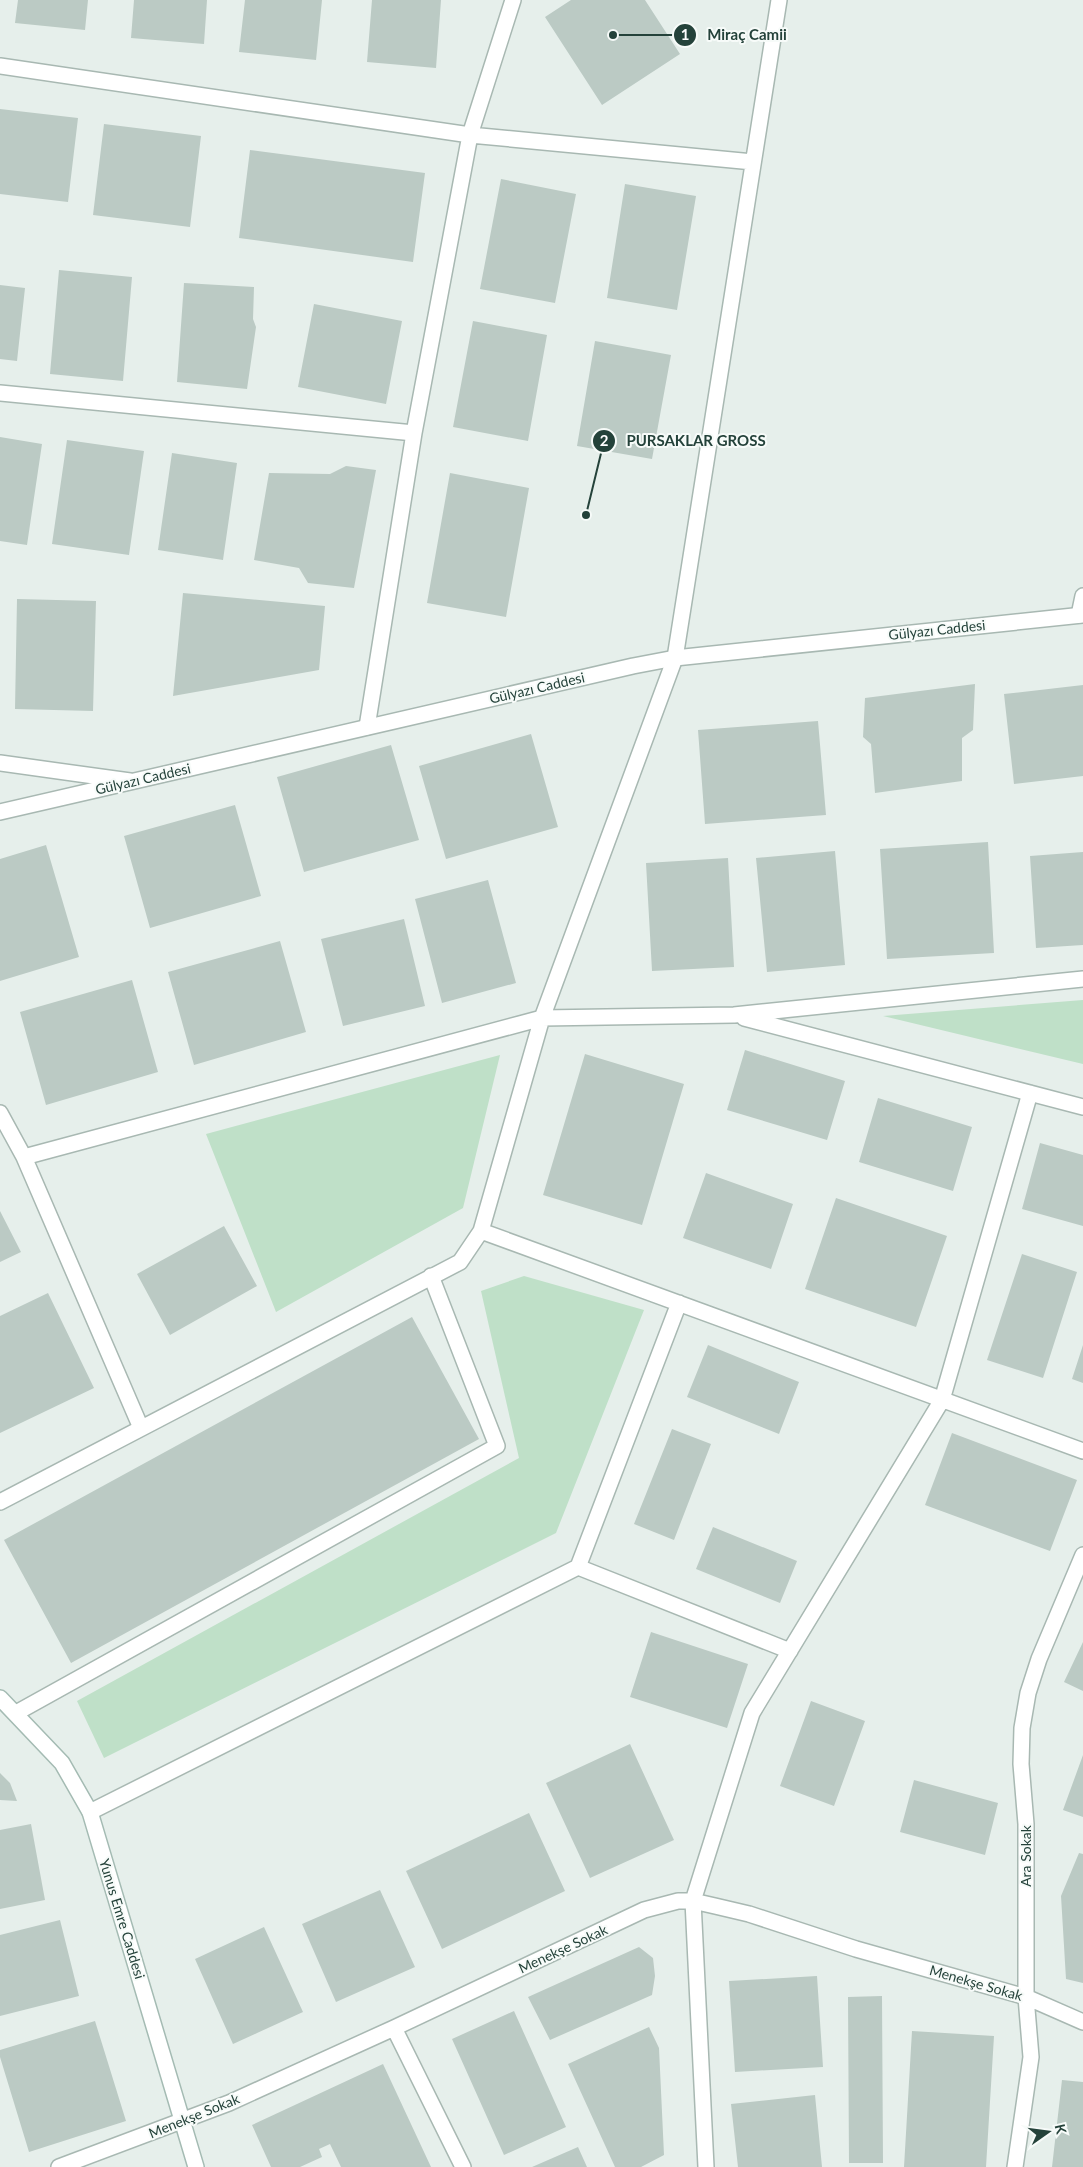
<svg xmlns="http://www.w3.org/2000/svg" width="1083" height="2167" font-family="Lato,sans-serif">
<rect width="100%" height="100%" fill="#e6efeb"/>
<path fill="#bfe0c8" d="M1083,1000V1064L883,1016Z
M500,1055L463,1208L276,1312L206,1134Z
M524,1276L644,1310L556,1533L104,1758L77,1701L519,1458L481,1291Z"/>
<path fill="#bbcac4" d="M18,0H88L85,30L15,23Z
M134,0H207L204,44L131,38Z
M245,0H322L316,60L239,52Z
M372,0H441L436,68L367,62Z
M571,0H645L680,54L602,105L545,17Z
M0,109L78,118L68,202L0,194Z
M104,124L201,136L190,227L93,215Z
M250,150L425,173L413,262L239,238Z
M501,179L576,194L555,303L480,289Z
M625,184L696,196L677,310L607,298Z
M59,270L132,277L123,381L50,374Z
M184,283L254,287L253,319L256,327L247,389L177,382Z
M0,285L25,288L17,361L0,359Z
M314,304L402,321L386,404L298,387Z
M473,321L547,335L528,441L453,427Z
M595,341L671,355L652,459L577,446Z
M0,437L42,444L27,545L0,541Z
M67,440L144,451L129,555L52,544Z
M172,453L237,463L223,560L158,550Z
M346,466L376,470L354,588L308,583L299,568L254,560L269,473L330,474Z
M450,473L529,488L506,617L427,603Z
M183,593L325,606L319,670L173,696Z
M17,599L96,601L93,711L15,709Z
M975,684L973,730L962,738V781L875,793L871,744L863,737L865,698Z
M1083,685V776L1014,784L1004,694Z
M818,721L826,815L705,824L698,730Z
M531,734L558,827L446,859L419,766Z
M391,745L419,840L304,872L277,777Z
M235,805L261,896L150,928L124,836Z
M988,842L994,953L887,959L880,849Z
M46,845L79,957L0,981V859Z
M835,851L845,965L767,972L756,858Z
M1083,852V945L1036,948L1030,856Z
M728,858L734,967L652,971L646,863Z
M488,880L516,983L442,1003L415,899Z
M404,919L425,1006L343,1026L321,939Z
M280,941L306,1032L194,1065L168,972Z
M132,980L158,1072L46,1105L20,1012Z
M745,1050L845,1081L827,1140L727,1110Z
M585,1054L684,1084L642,1225L543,1195Z
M878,1098L972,1127L953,1191L859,1162Z
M1040,1143L1083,1155V1226L1022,1209Z
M706,1173L793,1204L771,1269L683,1238Z
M836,1198L947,1236L916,1327L805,1289Z
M0,1211L21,1252L0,1262Z
M224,1226L257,1286L170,1335L137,1274Z
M1022,1254L1077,1272L1043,1378L987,1360Z
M48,1293L94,1388L0,1433V1316Z
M412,1317L479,1439L71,1663L4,1540Z
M708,1345L799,1382L779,1434L687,1397Z
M1083,1345V1383L1072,1379Z
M672,1429L711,1444L674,1540L634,1524Z
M952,1433L1077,1480L1050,1551L925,1505Z
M713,1527L797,1561L780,1603L696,1569Z
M651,1632L748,1664L727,1728L630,1697Z
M1083,1642V1691L1064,1682Z
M811,1701L865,1721L834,1806L780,1786Z
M630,1744L674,1840L590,1878L546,1783Z
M1083,1755V1817L1063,1810Z
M0,1773L10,1783L17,1801L0,1800Z
M914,1780L998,1803L985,1855L900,1832Z
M529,1813L565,1891L442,1949L406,1871Z
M31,1824L45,1900L0,1909V1830Z
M1079,1853L1083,1854V1983L1066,1979L1061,1896Z
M380,1890L415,1967L336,2002L302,1924Z
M60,1920L79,1996L0,2016V1935Z
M264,1927L303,2012L233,2044L195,1959Z
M639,1947L653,1958L655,1976L652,1995L550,2040L528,1997Z
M817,1976L823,2067L735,2072L729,1981Z
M882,1996L883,2163H849L848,1997Z
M514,2011L566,2127L504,2155L452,2039Z
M95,2021L126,2121L29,2152L0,2057V2050Z
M649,2027L659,2048L664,2155L641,2167H615L568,2064Z
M912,2031L994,2036L986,2167H904Z
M383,2064L431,2167H341L330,2144L319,2149L322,2157L300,2167H271L252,2125Z
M1062,2080L1083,2082V2167H1052Z
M815,2095L822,2167H738L731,2104Z
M578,2147L587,2167H532Z"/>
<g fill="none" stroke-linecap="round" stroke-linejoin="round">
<defs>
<path id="minor" d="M0,66L470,135L753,162
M0,393L414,433
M1079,615L1083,596
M367,727L414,433L470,135L513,0
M0,763L130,781
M744,1018L1083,1107
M0,1113L24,1157L141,1428
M24,1157L542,1018L734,1015L1083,979
M481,1231L1083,1451
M0,1502L460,1262L481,1231L542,1018L675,658L779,0
M578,1567L790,1651
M16,1713L497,1446L431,1276
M90,1812L578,1567L679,1303
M394,2028L463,2167
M59,2167L229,2103L394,2028L644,1910L678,1901H693L715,1906L749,1914L856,1949L1026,1997L1083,2022
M706,2167L693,1901L752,1713L942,1400L1030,1093
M1015,2167L1031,2057L1026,1997V1824L1021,1764L1022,1728L1028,1693L1039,1659L1083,1555"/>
<path id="tertiary" d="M0,812L633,666L675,658L1083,615"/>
<path id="secondary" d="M0,1698L62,1763L90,1812L196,2167"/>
</defs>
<use href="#minor" stroke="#a8b8b2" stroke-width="18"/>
<use href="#tertiary" stroke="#a8b8b2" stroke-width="18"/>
<use href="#secondary" stroke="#a4bbb3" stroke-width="18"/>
<use href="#minor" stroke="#fff" stroke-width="15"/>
<use href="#tertiary" stroke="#fff" stroke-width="15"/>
<use href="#secondary" stroke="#fff" stroke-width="15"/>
</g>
<g text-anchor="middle" stroke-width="4" stroke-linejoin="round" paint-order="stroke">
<g font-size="14" fill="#24423a" stroke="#f7fbf9">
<text transform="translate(937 630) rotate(-6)" y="5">Gülyazı Caddesi</text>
<text transform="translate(537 688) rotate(-13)" y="5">Gülyazı Caddesi</text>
<text transform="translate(143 779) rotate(-13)" y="5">Gülyazı Caddesi</text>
<text transform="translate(1026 1856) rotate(-90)" y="5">Ara Sokak</text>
<text transform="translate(122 1919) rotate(73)" y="5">Yunus Emre Caddesi</text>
<text transform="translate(563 1949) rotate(-25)" y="5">Menekşe Sokak</text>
<text transform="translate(976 1983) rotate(16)" y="5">Menekşe Sokak</text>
<text transform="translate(194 2116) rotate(-22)" y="5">Menekşe Sokak</text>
</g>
</g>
<path fill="none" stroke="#24423a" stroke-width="2" d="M613 35L685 35M586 515L604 441"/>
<g fill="#24423a" stroke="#f7fbf9" stroke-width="2">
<circle cx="613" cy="35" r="5"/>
<circle cx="586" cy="515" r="5"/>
<circle cx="685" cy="35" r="12"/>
<circle cx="604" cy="441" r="12"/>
</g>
<g font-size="15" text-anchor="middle" font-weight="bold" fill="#fff">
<text x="685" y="40">1</text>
<text x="604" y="446">2</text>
</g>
<g font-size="15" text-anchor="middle" font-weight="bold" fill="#24423a" stroke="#f7fbf9" stroke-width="4" stroke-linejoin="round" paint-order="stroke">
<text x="747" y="40">Miraç Camii</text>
<text x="696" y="446">PURSAKLAR GROSS</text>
</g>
<g transform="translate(1048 2132) rotate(76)" stroke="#f7fbf9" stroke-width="4" paint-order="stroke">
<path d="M0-4L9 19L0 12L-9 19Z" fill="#24423a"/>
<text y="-8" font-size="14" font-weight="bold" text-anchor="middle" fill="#24423a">K</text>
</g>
</svg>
